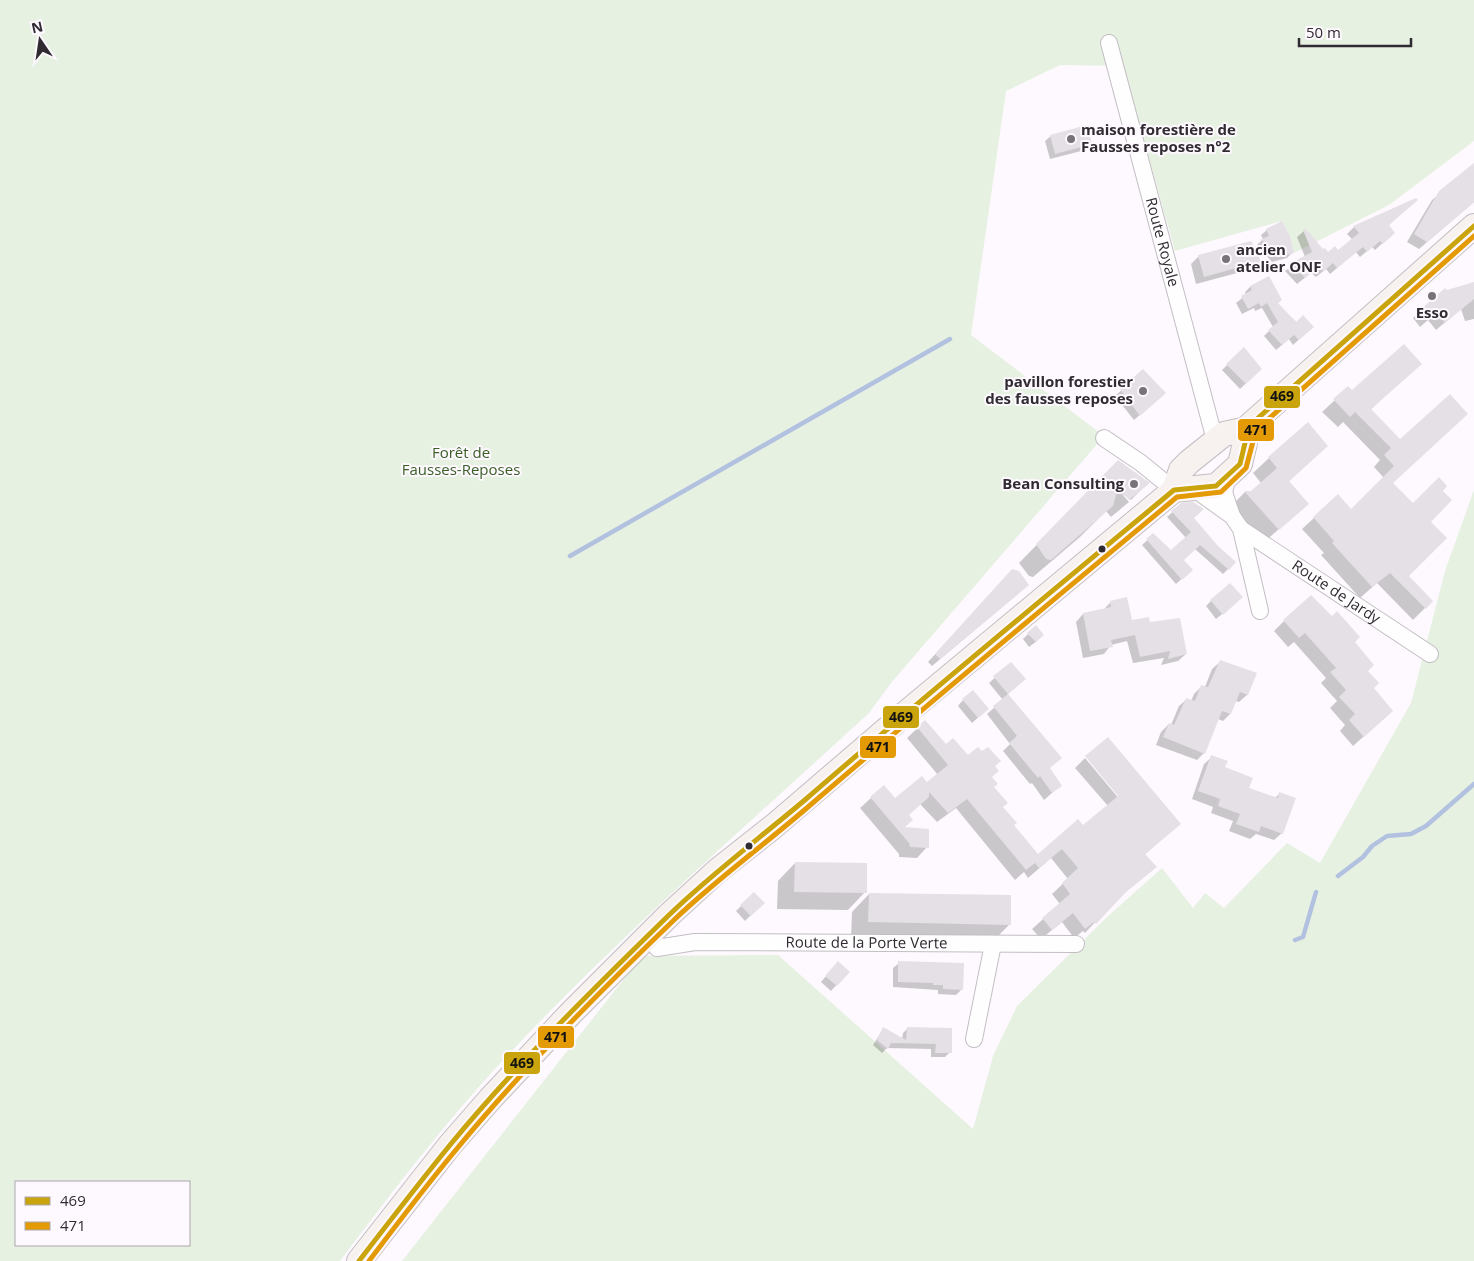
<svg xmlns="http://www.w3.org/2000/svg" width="1474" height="1261" font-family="'Open Sans',sans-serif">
<rect width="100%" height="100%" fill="#fdf9fe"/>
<path fill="#e6f1e2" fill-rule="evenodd" d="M0,0H1474V141L1389,205L1294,253L1290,236L1282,221L1175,251L1123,66L1060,65L1006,91L971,335L1104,436L891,683L869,713C742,830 611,943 494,1070C439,1130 389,1196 340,1261H0ZM16,1182H189V1245H16Z
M1474,490V1261H402L642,956L778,955L973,1129L993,1056L1017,1006L1107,917L1162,868L1193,908L1205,893L1224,908L1287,843L1320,863L1411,703L1445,571Z"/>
<path fill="#0003" d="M1051,136L1091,144L1085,150L1050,159L1045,141Z
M1474,165V202L1419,249L1407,242L1432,200Z
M1416,199L1388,226L1387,239L1375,250L1372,247L1360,257L1356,252L1330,274L1326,269L1316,277L1311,273L1297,284L1285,271L1305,257L1297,237L1304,231L1323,251L1328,254L1338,252L1353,240L1347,234L1354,227Z
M1267,230L1293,252L1287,258L1272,262L1257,245L1263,239L1261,235Z
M1199,256L1260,261L1252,269L1196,284L1191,264Z
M1268,277L1281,300L1277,304L1307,332L1293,345L1289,339L1276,350L1264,336L1273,327L1262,308L1255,311L1254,308L1242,314L1236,303L1246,295L1245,292L1250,287Z
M1474,283V319L1465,321L1461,309L1436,330L1428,320L1420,327L1413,318L1445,290L1446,292Z
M1244,349L1261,369L1240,389L1222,370Z
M1420,364L1370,410L1400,440L1392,483L1413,504L1441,491L1407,576L1432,601L1413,620L1377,583L1360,598L1321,555L1324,553L1302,529L1338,496L1351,511L1384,478L1374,467L1380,460L1343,422L1338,427L1322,412L1348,388L1352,392Z
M1143,371L1165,393L1134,420L1115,396Z
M1327,446L1288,482L1307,504L1262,544L1230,507L1245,492H1251L1261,483L1253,473L1269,458Z
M1119,461L1148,483L1131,500L1121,493L1129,502L1111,517L1106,511L1080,537L1033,577L1029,576L1019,563Z
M1181,504L1217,547L1234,563L1223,574L1195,549L1183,560L1186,575L1176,584L1142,545L1153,535L1171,552L1186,538L1167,517Z
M1004,579L1019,593L932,666L928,662Z
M1211,601L1236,603L1216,619L1206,606Z
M1111,602L1131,621L1149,623L1186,654L1178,661L1161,665L1164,658L1133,663L1127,641L1111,645L1104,654L1083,658L1076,622L1083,614L1103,610Z
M1284,621L1353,642L1373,688L1381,721L1353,746L1340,731L1345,725L1330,708L1337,701L1321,683L1326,678L1294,642L1288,647L1274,631Z
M1028,634L1037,641L1029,647L1023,639Z
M1220,662L1255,674L1247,695L1239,702L1235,701L1230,714L1223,721L1218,719L1204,753L1197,760L1156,745L1161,732L1169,724L1171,725L1179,706L1187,699L1191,701L1194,694L1202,686L1205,687L1212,669Z
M1011,663L1018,685L1007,695L1060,758L1049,768L1061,785L1044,800L1032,783L1030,784L1003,751L1010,744L987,714L1003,700L989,683Z
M963,700L982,714L972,723L958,706Z
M925,721L946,746L994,766L991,778L992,787L1002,807L1013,825L1038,855L1083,827L1108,806L1075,768L1085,758L1121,801L1179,824L1144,855L1155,867L1116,900L1085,933L1083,931L1074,938L1062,922L1041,939L1032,929L1060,904L1052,894L1068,879L1051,858L1028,878L1024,872L1015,880L956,808L937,822L920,804L908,815L903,829L927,847L917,858L899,857V854L860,808L871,798L895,800L927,784L938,775L907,738Z
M1212,757L1248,788L1275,798L1280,793L1282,833L1274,840L1256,834L1250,839L1229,831L1233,821L1211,813L1213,807L1192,799L1204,764Z
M795,863L865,892L848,910L777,909L778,881Z
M754,893L763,903L745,921L736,911Z
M869,894L1010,924L992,942L851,939L852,912Z
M899,963L962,989L956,995L938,994V990L893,987V968Z
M833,968L848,972L831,991L821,982Z
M908,1028L951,1029L950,1052L945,1057H931V1049L887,1048L882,1053L873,1045L883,1029L902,1039L903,1033Z"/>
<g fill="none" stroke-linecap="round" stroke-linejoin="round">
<path stroke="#b2c1e0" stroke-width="4.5" d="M570,556L950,339
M1338,876L1363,857L1372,846L1387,836L1411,834L1426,826L1474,784
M1295,940L1303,937L1316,892"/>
</g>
<path fill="#e4e0e5" d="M1087,125L1092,144L1055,154L1050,135Z
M1474,163V202L1427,242L1414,234L1439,191Z
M1416,198L1418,200L1389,225L1395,233L1383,244L1380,241L1367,252L1363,247L1337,268L1333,263L1324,271L1318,267L1305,278L1291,263L1312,252L1303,230L1305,228L1323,249L1325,248L1328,252L1335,246L1338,250L1359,233L1353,226Z
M1282,221L1290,236L1294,253L1278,257L1261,239L1269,236L1266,229Z
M1251,241L1261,261L1204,277L1198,255Z
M1269,276L1282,300L1278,303L1296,322L1303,315L1314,327L1299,340L1294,335L1282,345L1268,330L1278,322L1267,303L1261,307L1259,303L1248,309L1241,296L1252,290L1250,286Z
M1474,282V299L1445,323L1437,313L1429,319L1421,309L1445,288L1447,290Z
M1404,344L1422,364L1371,409L1400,439L1450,394L1468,414L1393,483L1413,503L1439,477L1447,486L1443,491L1452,500L1431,522L1447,538L1409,576L1433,601L1426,609L1390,573L1372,587L1332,543L1334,541L1313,517L1338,494L1351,509L1394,466L1384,455L1391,448L1355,412L1350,417L1333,399L1348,386L1352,390Z
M1244,347L1262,369L1246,384L1226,364Z
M1143,369L1166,393L1140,416L1120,389Z
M1308,422L1328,446L1289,481L1309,504L1279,530L1244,491H1251L1277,468L1268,457Z
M1118,460L1150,483L1129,500L1118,488L1113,506L1051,560L1046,559L1036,544Z
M1193,502L1204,509L1194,518L1218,546L1236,562L1229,570L1200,545L1184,560L1193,570L1182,580L1146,539L1153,533L1171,550L1191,532L1171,511L1181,503Z
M1012,569L1019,571L1029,585L940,659L935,654Z
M1230,583L1243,597L1223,615L1210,600Z
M1311,595L1332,616L1337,611L1360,637L1355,642L1374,665L1368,671L1379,683L1374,688L1393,711L1364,737L1349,720L1355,714L1339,697L1346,690L1330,672L1336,668L1305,633L1299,638L1283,620Z
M1127,597L1132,620L1149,617L1150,622L1180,618L1187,654L1168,659L1170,651L1140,657L1135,635L1111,640L1113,647L1090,651L1083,613L1111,607L1110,601Z
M1036,625L1044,635L1036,642L1027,633Z
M1220,660L1257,673L1248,695L1240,692L1231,714L1222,711L1205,754L1163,737L1169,723L1174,725L1186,698L1195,701L1201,685L1208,687Z
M1011,662L1026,679L1008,694L993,676Z
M973,690L989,709L978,718L962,699Z
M1008,694L1062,758L1050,768L1062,786L1052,793L1040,776L1038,778L1009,743L1017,736L993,706Z
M925,720L946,744L953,738L968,755L978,747L982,751L988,747L1001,761L995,766L999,771L992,777L998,784L994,787L1008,803L1003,807L1017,823L1014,825L1038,854L1078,819L1083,825L1118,796L1085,756L1108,737L1181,824L1145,854L1157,867L1126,892L1096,924L1094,922L1085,929L1073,913L1052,930L1042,918L1070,894L1062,883L1078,868L1062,849L1039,868L1035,863L1026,870L967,799L948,813L929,792V797L909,815L913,820L905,827L929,829V848L910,847L909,843L870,797L884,785L895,798L922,776L927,782L948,765L917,727Z
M1211,755L1228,761L1225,767L1253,778L1249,788L1278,798L1279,792L1296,798L1283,834L1261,826L1259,832L1236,824L1240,814L1218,806L1220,799L1198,791Z
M795,862L867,863V893L794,892Z
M754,892L765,903L751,916L740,905Z
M869,893L1011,895V925L868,922Z
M838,961L850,972L837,986L825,976Z
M898,961L964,963L963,990L943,989V985H933V983L898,982Z
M883,1027L906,1040L907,1027L952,1028V1053H935L936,1044L891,1043L888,1049L877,1040Z"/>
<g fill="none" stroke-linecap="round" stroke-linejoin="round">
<defs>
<g id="minor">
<path id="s1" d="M1109,43L1215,440"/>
<path d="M1104,438L1141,463L1174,490"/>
<path d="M1228,476L1224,492L1232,516L1241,529L1260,611"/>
<path d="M1193,488L1232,516"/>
<path id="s2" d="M1241,529L1430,654"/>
<path id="s3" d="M657,948L695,942L1076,944"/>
<path d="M974,1039L993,944"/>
</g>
<path id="secondary" d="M1174,490L1181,470L1189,462L1224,434L1247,429
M359,1261L450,1145L491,1098L571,1013L669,915L717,871L774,826L901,717L1174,490L1216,486L1240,464L1249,426L1474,226"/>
</defs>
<use href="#minor" stroke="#c2bec3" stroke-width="18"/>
<use href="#secondary" stroke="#c2bec3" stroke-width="26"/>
<use href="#minor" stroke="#fffeff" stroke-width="16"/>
<use href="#secondary" stroke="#f7f2f0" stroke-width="24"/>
<defs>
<path id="bus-1" d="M359,1261C389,1222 419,1183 450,1145C517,1064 593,989 668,916C711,874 760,838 806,799C927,694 1051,592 1174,490L1216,486L1240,464L1249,426L1474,226"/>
<path id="bus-2" d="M369,1261C397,1224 425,1187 455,1151C521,1070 600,991 675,919C717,879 764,845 808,807C930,702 1053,600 1177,497L1221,492L1246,468L1256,430L1474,236"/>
</defs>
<use href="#bus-1" stroke="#fef8ff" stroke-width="9"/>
<use href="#bus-2" stroke="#fef8ff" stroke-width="9"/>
<use href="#bus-1" stroke="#caa40c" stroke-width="5"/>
<use href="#bus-2" stroke="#e39a05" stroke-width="5"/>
</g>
<g fill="#787379" stroke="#fef8ff" stroke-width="2">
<circle cx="1071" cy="139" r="5"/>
<circle cx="1226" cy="259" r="5"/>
<circle cx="1432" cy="296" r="5"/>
<circle cx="1143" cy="391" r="5"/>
<circle cx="1134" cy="484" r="5"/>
</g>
<g fill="#302b31" stroke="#fef8ff" stroke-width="2">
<circle cx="1102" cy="549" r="4.5"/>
<circle cx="749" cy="846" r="4.5"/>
</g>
<g text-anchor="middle" stroke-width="4" stroke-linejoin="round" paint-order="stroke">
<g font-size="15" font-weight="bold" fill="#302b31" stroke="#fef8ff" text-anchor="start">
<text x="1081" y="135">maison forestière de<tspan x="1081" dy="17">Fausses reposes n°2</tspan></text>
<text x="1236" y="255">ancien<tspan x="1236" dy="17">atelier ONF</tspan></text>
<text x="1432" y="318" text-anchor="middle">Esso</text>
<text x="1133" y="387" text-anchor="end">pavillon forestier<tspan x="1133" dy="17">des fausses reposes</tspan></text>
<text x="1124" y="489" text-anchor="end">Bean Consulting</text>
</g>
<g font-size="15" fill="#302b31" stroke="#fef8ff">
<text dy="5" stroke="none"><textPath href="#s1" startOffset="206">Route Royale</textPath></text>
<text dy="5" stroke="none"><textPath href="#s2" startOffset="114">Route de Jardy</textPath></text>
<text dy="5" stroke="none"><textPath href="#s3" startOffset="210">Route de la Porte Verte</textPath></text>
</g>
<g font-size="15" fill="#385f25" stroke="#fef8ff">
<text x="461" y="458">Forêt de<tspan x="461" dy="17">Fausses-Reposes</tspan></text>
</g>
</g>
<g stroke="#fef8ff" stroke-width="2">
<rect x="1263" y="385" width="38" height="24" rx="5" fill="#caa40c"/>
<rect x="1237" y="418" width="38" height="24" rx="5" fill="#e39a05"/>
<rect x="882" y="705" width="38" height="24" rx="5" fill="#caa40c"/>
<rect x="859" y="735" width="38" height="24" rx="5" fill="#e39a05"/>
<rect x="537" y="1025" width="38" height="24" rx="5" fill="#e39a05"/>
<rect x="503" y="1051" width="38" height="24" rx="5" fill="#caa40c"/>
</g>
<g font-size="14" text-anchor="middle" font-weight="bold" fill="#111">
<text x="1282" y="401">469</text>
<text x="1256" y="435">471</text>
<text x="901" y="722">469</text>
<text x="878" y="752">471</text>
<text x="556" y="1042">471</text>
<text x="522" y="1068">469</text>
</g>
<rect x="15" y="1181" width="175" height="65" fill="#fef8ff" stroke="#aca6ad"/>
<rect x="25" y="1197" width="25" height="8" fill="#caa40c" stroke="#aca6ad"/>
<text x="60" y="1206" font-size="15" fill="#302b31">469</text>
<rect x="25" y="1222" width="25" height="8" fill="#e39a05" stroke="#aca6ad"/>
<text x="60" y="1231" font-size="15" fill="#302b31">471</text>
<g transform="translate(40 40) rotate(347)" stroke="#fef8ff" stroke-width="4" paint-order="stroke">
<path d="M0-4L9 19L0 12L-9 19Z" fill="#302b31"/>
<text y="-8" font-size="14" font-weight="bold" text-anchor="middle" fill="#302b31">N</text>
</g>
<path d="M1299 38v8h112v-8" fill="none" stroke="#302b31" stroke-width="2.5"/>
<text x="1306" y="38" font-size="15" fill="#302b31" stroke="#fef8ff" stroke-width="4" paint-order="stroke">50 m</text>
</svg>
